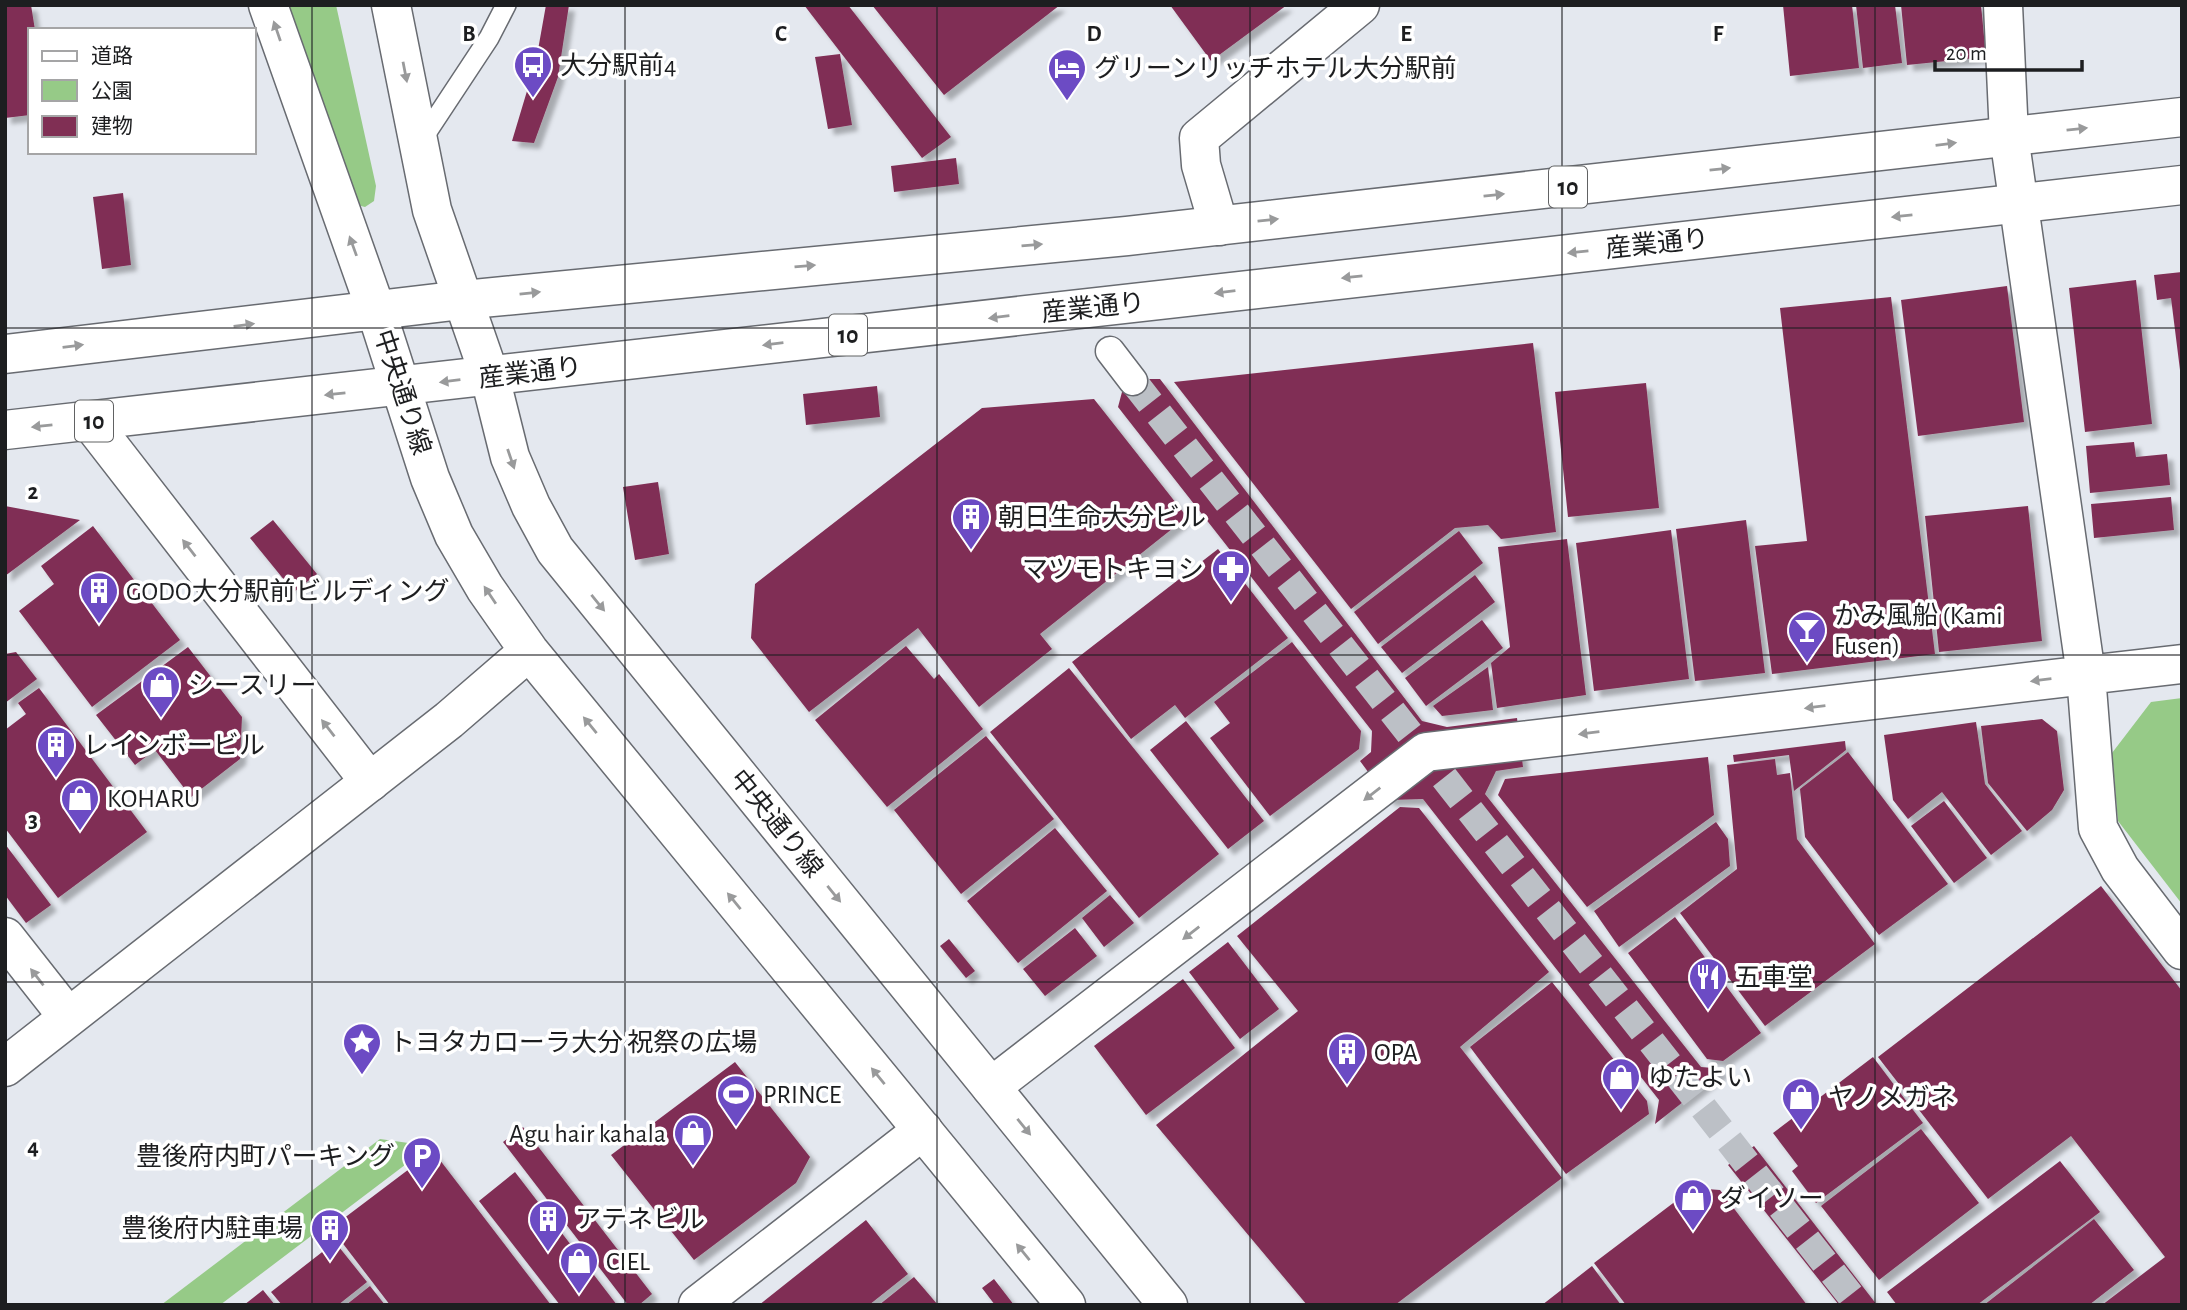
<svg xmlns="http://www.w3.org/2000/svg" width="2187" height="1310" font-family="'Alegreya Sans','Noto Sans JP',sans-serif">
<defs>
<filter id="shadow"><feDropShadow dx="6" dy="6" stdDeviation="2" flood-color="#0004"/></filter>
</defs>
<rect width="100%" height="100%" fill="#e4e8ef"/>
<path fill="#96ca87" d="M287,5H336L376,186L374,201L365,207L357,205Z
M2182,698V904L2118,821L2112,753L2151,702Z
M380,1139L430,1146L220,1305H161Z"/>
<path fill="#802f54" filter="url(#shadow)" d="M5,5H31L35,30H30V115L5,118Z
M546,5H569L558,77L534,143L512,141L536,61Z
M804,5H848L951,137L922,158Z
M872,5H1060L944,95Z
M1170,5H1287L1211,61Z
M1783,5H1852L1859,68L1790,76Z
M1856,5H1895L1902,63L1863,68Z
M1901,5H1981L1986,57L1907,65Z
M840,54L852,125L828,129L815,57Z
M956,158L959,184L894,192L891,166Z
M123,193L131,265L102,269L93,197Z
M2182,272V370H2180L2171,298L2157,300L2154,275Z
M2136,280L2152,424L2085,432L2069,288Z
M2007,286L2024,422L1918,436L1901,300Z
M1891,297L1935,654L1772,674L1755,546L1807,541L1780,308Z
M1533,343L1556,532L1501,539L1488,525L1455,528L1351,609L1174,382Z
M1141,379H1160L1422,721L1447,727L1517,718L1523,767L1496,771L1485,794L1701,1067L1725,1069L1655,1124L1659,1100L1423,799L1389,800L1360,761L1371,752L1372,731L1118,407L1122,392L1127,385Z
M1646,383L1659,508L1568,517L1555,392Z
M877,386L880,417L806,425L803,394Z
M1094,399L1187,517L1040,634L1052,649L979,707L918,628L809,712L751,638L755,584L982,408Z
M2134,442L2136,457L2167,454L2170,485L2090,493L2086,446Z
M658,482L669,554L635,560L623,487Z
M2171,497L2174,530L2094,538L2091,504Z
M5,506L80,520L5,576Z
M2028,506L2042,641L1939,652L1925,516Z
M273,520L317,574L294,592L250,538Z
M1746,520L1765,673L1695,681L1676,529Z
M93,526L180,640L92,707L19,611L54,584L41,566Z
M1671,530L1689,679L1594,691L1576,543Z
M1459,531L1483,563L1378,644L1354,612Z
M1567,539L1586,695L1497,708L1491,663L1510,647L1498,547Z
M1218,549L1288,638L1185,718L1175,705L1131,739L1072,662Z
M1475,575L1495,602L1402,673L1381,647Z
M1482,620L1503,648L1426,706L1405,678Z
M1292,642L1361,731L1359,749L1270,816L1210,738L1230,723L1214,702Z
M906,646L934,679L939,674L983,729L887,807L815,720Z
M188,647L242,717L240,759L191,797L155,750L135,765L96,715Z
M16,652L37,679L5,703V654Z
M1488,667L1493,710L1442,716L1433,706Z
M1069,668L1219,854L1139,918L990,732Z
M39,688L147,832L58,898L5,828V730L26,714L18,703Z
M2042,719L2057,731L2064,790L2052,810L2027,831L1988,783L1981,726Z
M1186,721L1264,821L1228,849L1150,750Z
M1976,722L1985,784L2022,831L1991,855L1942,792L1908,819L1893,800L1884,735Z
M986,736L1054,819L961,894L894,810Z
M1845,741L1846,750L1794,791L1789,755L1734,762L1733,755Z
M1848,752L1948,884L1879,935L1805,837L1800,789Z
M1708,757L1714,815L1587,907L1498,795L1505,779Z
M1775,759L1777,775L1790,773L1797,839L1875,944L1765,1026L1680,913L1737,869L1727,765Z
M1944,801L1987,858L1954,883L1911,826Z
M1400,807L1419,808L1549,972L1460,1047L1562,1178L1395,1305H1307L1156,1125L1298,1011L1237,936Z
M1716,822L1728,839L1730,866L1619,947L1594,911Z
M1055,828L1107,891L1018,963L967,901Z
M5,844L51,905L26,923L5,895Z
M2101,886L2182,991V1305H2102L2165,1257L2071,1136L1988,1199L1878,1057Z
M1110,895L1134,923L1104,947L1082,918Z
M1675,917L1761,1033L1723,1061L1707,1059L1628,953Z
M1075,928L1097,956L1045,996L1023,969Z
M949,939L975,971L966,978L940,946Z
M1228,942L1279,1009L1240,1039L1189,972Z
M1183,979L1235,1048L1146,1115L1094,1046Z
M1552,982L1647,1101L1649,1114L1566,1174L1470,1047Z
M1873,1057L1923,1123L1816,1203L1792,1171L1798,1166L1773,1133Z
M735,1062L810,1157L796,1183L694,1260L611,1155Z
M523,1127L652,1294L639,1305H628L503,1142Z
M1921,1129L1979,1203L1879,1280L1821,1206Z
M1754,1146L1877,1305H1839L1728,1165Z
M433,1151L551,1305H390L331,1228Z
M2060,1161L2100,1212L1977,1305H1897L1887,1292Z
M515,1172L617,1305H560L479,1201Z
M1693,1188L1720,1190L1807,1305H1626L1594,1263Z
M2094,1219L2134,1270L2089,1305H1984Z
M866,1220L908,1274L869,1305H759Z
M335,1242L367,1282L338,1305H282L271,1292Z
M1592,1266L1621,1305H1542Z
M914,1277L938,1305H879Z
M994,1279L1014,1305H995L982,1288Z
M370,1286L385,1305H346Z
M263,1290L275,1305H244Z"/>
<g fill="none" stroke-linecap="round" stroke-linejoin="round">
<path stroke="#bcc0c6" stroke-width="28" stroke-dasharray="28 14" stroke-linecap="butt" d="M1133,381L1858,1305"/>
<defs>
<path id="service" d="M421,141L489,38L506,5"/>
<path id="pedestrian" d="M1110,351L1133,381"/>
<path id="minor" d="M2003,5L2009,136L2086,675L2098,828L2120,869L2182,950
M1219,226L1201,165L1199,138L1360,5
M90,421L370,782
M5,937L68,1017
M991,1087L1426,752L2182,664
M698,1305L923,1130"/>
<path id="tertiary" d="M268,5L376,310L430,478L454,535L485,588L529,651L1066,1305
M391,5L432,210L490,377L510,457L531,506L555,550L1168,1305
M5,1067L449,720L529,651"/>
<path id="trunk" d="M5,354L462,300L1127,236L2182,117
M5,430L2182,185"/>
</defs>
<use href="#service" stroke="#686b71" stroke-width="22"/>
<use href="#pedestrian" stroke="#686b71" stroke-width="31"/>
<use href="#minor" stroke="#686b71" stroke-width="41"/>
<use href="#tertiary" stroke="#686b71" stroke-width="41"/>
<use href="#trunk" stroke="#686b71" stroke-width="41"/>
<use href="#service" stroke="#fff" stroke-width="19"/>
<use href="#pedestrian" stroke="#fff" stroke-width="28"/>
<use href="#minor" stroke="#fff" stroke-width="38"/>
<use href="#tertiary" stroke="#fff" stroke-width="38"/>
<use href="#trunk" stroke="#fff" stroke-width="38"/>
</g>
<defs><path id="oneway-solid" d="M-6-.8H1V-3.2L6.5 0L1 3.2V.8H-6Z" transform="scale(1.75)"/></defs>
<g fill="#999a9b">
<use href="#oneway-solid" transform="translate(277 31) rotate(-109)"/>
<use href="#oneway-solid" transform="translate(405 72) rotate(79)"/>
<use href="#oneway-solid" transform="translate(2077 129) rotate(-6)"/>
<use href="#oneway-solid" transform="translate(1946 144) rotate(-7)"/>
<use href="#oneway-solid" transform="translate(1720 169) rotate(-6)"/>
<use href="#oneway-solid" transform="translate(1494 195) rotate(-6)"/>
<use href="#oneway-solid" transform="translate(1902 216) rotate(174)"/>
<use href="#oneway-solid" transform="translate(1268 220) rotate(-6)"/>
<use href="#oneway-solid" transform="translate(1032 245) rotate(-5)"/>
<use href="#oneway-solid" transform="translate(353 246) rotate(-110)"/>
<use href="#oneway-solid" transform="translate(1578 252) rotate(174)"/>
<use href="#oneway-solid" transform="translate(805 266) rotate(-5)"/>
<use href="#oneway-solid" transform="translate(1352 277) rotate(174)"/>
<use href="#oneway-solid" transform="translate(1225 292) rotate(173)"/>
<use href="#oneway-solid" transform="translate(530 293) rotate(-6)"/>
<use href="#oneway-solid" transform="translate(999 317) rotate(173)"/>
<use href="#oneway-solid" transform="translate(244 325) rotate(-7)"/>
<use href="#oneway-solid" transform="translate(773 344) rotate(173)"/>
<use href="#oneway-solid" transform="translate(73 346) rotate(-7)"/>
<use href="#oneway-solid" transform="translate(450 381) rotate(173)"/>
<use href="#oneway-solid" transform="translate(335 394) rotate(174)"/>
<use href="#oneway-solid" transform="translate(42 426) rotate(174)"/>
<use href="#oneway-solid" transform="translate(511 459) rotate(71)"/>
<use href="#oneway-solid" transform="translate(189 548) rotate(-128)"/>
<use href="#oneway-solid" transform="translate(490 595) rotate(-124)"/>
<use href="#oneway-solid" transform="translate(598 603) rotate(51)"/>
<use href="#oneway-solid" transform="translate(2041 680) rotate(173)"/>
<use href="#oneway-solid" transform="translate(1815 707) rotate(173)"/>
<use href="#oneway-solid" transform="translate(590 725) rotate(-129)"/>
<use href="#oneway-solid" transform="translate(328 728) rotate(-128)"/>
<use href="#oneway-solid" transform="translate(1589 733) rotate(173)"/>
<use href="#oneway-solid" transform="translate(1372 794) rotate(142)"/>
<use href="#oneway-solid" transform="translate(834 894) rotate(51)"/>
<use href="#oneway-solid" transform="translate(734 901) rotate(-129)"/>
<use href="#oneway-solid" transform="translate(1191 933) rotate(142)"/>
<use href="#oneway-solid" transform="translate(37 977) rotate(-128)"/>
<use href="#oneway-solid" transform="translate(878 1076) rotate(-129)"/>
<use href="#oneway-solid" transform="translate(1024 1127) rotate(51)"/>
<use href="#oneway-solid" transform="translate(1023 1252) rotate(-129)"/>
</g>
<path fill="none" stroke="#1d1e20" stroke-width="2" stroke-opacity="0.55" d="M312,5V1305M625,5V1305M937,5V1305M1250,5V1305M1562,5V1305M1875,5V1305M5,328H2182M5,655H2182M5,982H2182"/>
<defs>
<symbol id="bus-pin" viewBox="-11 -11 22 30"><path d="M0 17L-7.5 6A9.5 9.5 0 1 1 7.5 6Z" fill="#6c4bc4" stroke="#fff"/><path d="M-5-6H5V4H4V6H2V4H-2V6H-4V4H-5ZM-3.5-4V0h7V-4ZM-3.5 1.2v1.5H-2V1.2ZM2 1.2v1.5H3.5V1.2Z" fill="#fff"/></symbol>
<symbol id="hotel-pin" viewBox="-11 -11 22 30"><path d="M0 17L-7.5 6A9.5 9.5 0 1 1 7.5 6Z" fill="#6c4bc4" stroke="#fff"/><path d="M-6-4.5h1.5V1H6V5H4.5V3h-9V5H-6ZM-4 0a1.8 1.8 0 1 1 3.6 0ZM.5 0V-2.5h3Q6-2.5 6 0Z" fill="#fff"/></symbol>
<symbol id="building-pin" viewBox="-11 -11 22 30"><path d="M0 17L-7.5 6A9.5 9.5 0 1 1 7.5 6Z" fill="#6c4bc4" stroke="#fff"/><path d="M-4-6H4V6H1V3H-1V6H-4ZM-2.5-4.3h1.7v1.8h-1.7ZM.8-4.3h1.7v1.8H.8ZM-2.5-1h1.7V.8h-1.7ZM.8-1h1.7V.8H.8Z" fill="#fff"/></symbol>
<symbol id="pharmacy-pin" viewBox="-11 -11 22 30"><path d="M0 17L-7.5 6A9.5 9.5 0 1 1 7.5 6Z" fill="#6c4bc4" stroke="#fff"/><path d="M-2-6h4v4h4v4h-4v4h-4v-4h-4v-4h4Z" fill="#fff"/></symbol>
<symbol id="bar-pin" viewBox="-11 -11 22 30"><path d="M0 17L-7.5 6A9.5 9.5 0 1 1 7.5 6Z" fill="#6c4bc4" stroke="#fff"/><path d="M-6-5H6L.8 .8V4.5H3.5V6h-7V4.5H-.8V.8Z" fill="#fff"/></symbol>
<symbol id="shop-pin" viewBox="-11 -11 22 30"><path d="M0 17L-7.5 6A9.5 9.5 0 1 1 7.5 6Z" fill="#6c4bc4" stroke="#fff"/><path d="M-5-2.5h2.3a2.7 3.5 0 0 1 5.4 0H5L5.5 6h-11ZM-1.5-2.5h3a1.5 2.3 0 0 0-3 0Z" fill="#fff"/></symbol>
<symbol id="restaurant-pin" viewBox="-11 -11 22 30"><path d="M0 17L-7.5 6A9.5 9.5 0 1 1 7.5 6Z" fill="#6c4bc4" stroke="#fff"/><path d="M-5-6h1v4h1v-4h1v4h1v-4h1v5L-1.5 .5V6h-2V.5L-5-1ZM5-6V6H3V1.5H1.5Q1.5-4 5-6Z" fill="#fff"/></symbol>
<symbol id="sight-pin" viewBox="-11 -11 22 30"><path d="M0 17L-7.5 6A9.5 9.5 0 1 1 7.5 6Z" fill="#6c4bc4" stroke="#fff"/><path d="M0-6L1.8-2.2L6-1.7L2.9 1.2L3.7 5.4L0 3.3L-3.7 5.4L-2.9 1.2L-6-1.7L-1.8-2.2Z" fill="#fff"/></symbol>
<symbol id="stadium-pin" viewBox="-11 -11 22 30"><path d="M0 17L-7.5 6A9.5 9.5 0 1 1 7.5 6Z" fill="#6c4bc4" stroke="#fff"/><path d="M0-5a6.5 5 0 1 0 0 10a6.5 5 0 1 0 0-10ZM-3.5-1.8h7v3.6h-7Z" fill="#fff"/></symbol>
<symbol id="parking-pin" viewBox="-11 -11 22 30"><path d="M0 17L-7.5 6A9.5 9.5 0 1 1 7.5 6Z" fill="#6c4bc4" stroke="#fff"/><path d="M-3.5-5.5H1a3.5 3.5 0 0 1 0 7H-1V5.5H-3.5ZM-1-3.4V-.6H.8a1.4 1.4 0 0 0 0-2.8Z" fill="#fff"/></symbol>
</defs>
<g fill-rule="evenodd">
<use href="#bus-pin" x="511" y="43" width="44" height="60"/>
<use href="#hotel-pin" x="1045" y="46" width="44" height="60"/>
<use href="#building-pin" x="949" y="495" width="44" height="60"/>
<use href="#pharmacy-pin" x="1209" y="547" width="44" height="60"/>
<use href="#building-pin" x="77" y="569" width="44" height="60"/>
<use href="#bar-pin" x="1785" y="608" width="44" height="60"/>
<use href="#shop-pin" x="139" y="663" width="44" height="60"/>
<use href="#building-pin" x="34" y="723" width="44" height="60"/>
<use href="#shop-pin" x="58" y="776" width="44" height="60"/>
<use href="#restaurant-pin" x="1686" y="955" width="44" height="60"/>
<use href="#sight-pin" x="340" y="1020" width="44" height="60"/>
<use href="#building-pin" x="1325" y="1030" width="44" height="60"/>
<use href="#shop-pin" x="1599" y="1055" width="44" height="60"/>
<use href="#stadium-pin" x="714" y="1072" width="44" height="60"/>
<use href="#shop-pin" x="1779" y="1075" width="44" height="60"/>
<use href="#shop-pin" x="671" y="1111" width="44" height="60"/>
<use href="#parking-pin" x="400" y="1134" width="44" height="60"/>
<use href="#shop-pin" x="1671" y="1176" width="44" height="60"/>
<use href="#building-pin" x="526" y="1197" width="44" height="60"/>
<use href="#building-pin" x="308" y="1206" width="44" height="60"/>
<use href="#shop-pin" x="557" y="1239" width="44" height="60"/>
</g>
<g text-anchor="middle" stroke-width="7" stroke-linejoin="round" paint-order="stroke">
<g fill="#fff" stroke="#616263" stroke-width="2">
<rect x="1549" y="166.5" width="38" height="41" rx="5"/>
<rect x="829" y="314.5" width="38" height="41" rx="5"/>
<rect x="75" y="400.5" width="38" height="41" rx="5"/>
</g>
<g font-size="24" font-weight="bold" fill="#1d1e20">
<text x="1568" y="195">10</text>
<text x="848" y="343">10</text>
<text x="94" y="429">10</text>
</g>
<g font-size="26" fill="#1d1e20" stroke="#fff" text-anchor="start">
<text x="560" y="74">大分駅前4</text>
<text x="1094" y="77">グリーンリッチホテル大分駅前</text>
<text x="998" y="526">朝日生命大分ビル</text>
<text x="1204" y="578" text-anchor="end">マツモトキヨシ</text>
<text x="126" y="600">GODO大分駅前ビルディング</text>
<text x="1834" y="624">かみ風船 (Kami<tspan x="1834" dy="30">Fusen)</tspan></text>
<text x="188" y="694">シースリー</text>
<text x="83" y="754">レインボービル</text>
<text x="107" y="807">KOHARU</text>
<text x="1735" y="986">五車堂</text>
<text x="389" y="1051">トヨタカローラ大分 祝祭の広場</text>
<text x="1374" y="1061">OPA</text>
<text x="1648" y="1086">ゆたよい</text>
<text x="763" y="1103">PRINCE</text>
<text x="1828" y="1106">ヤノメガネ</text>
<text x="666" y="1142" text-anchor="end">Agu hair kahala</text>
<text x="395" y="1165" text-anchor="end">豊後府内町パーキング</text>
<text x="1720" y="1207">ダイソー</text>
<text x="575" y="1228">アテネビル</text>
<text x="303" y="1237" text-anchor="end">豊後府内駐車場</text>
<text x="606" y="1270">CIEL</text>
</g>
<g font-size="26" fill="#1d1e20" stroke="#fff">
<text transform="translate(1657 243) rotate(-6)" y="9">産業通り</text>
<text transform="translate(1093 307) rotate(-6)" y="9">産業通り</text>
<text transform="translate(530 372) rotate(-7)" y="9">産業通り</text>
<text transform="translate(403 392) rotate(72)" y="9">中央通り線</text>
<text transform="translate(777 823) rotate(51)" y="9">中央通り線</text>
</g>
</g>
<g font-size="23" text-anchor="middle" font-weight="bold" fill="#1d1e20" stroke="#fff" stroke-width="7" stroke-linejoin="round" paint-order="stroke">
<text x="469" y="41">B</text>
<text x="781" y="41">C</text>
<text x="1094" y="41">D</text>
<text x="1406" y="41">E</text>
<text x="1718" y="41">F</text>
<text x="33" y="499">2</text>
<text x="33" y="827">3</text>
<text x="33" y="1154">4</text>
</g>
<rect width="2187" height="1310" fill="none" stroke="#1d1e20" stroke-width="14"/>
<rect x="28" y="28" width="228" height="126" fill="#ffffff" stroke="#a5a5a6" stroke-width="2"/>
<rect x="42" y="51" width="35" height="10" fill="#ffffff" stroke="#a5a5a6" stroke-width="2"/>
<text x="91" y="63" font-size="21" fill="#1d1e20">道路</text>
<rect x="42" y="80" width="35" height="21" fill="#96ca87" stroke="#a5a5a6" stroke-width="2"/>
<text x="91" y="98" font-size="21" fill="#1d1e20">公園</text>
<rect x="42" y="116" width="35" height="21" fill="#802f54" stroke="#a5a5a6" stroke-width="2"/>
<text x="91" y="133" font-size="21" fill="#1d1e20">建物</text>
<path d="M1935 60v10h147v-10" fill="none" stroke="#1d1e20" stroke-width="3.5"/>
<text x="1946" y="60" font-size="21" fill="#1d1e20" stroke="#ffffff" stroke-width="5" paint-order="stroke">20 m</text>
</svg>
